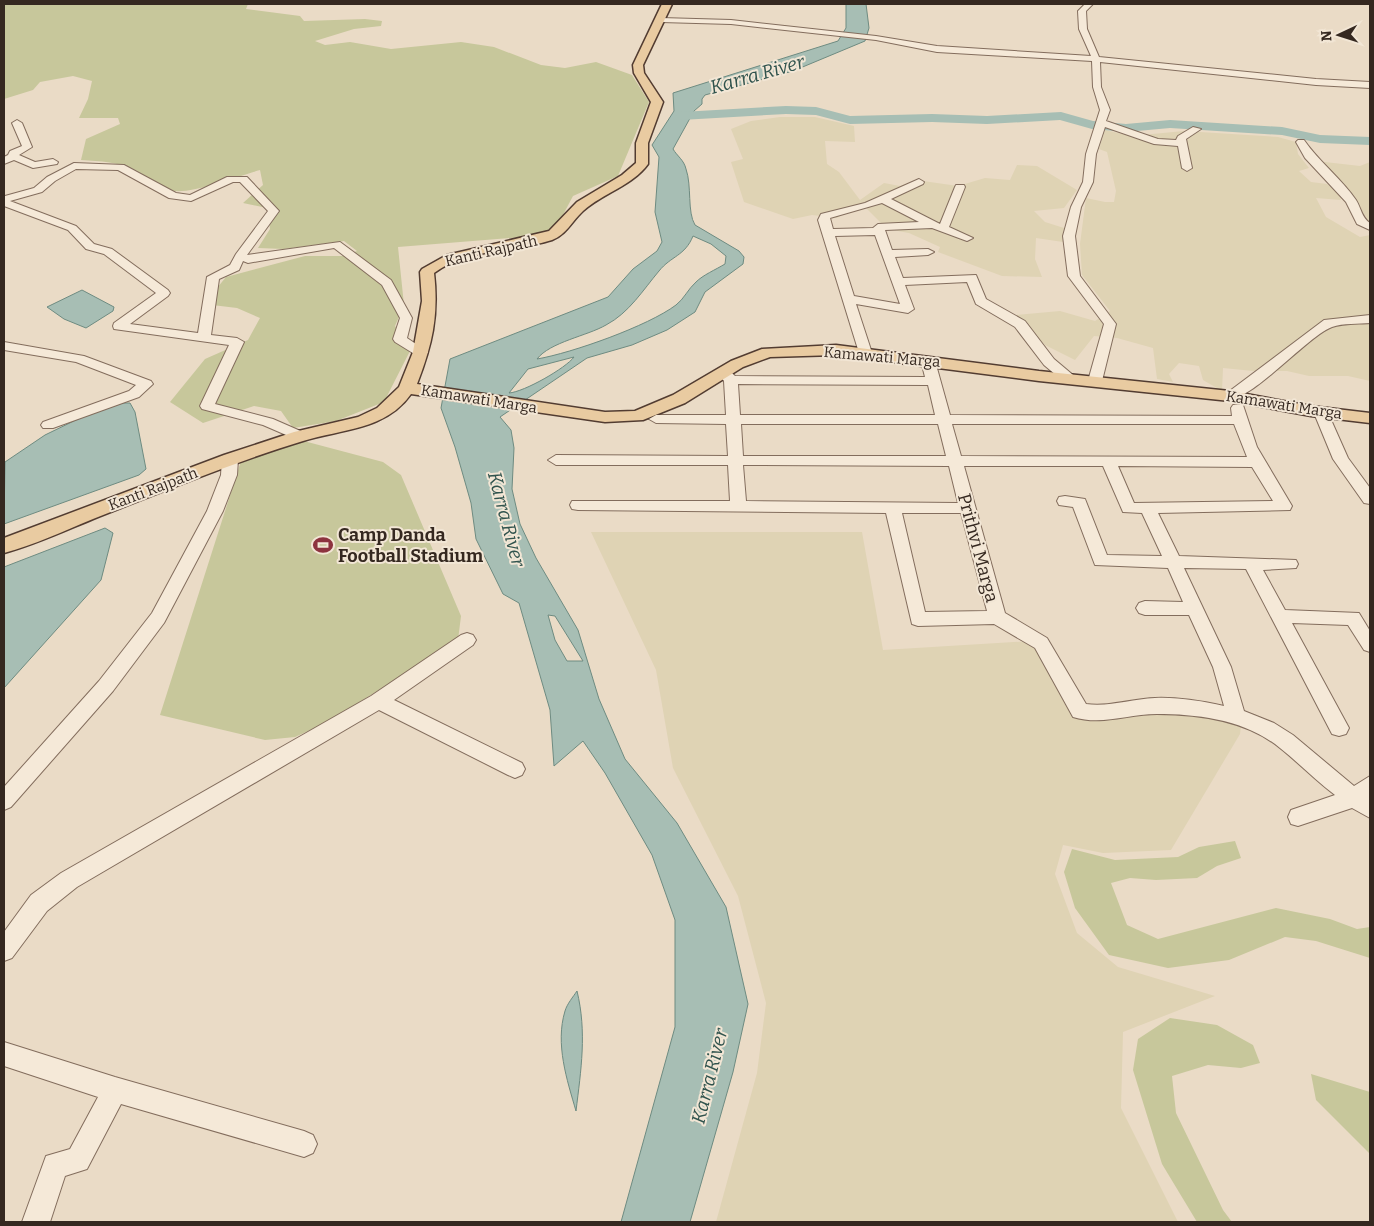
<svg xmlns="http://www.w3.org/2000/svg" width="1374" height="1226" font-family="Bitter,serif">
<rect width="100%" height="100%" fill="#eadbc6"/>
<path fill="#dfd3b4" d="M780,117H815L854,126L855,142L825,141L827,164L839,172L860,200L884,183L900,186L916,180L958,186L985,178L1010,180L1017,165L1037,166L1077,190L1064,208L1034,211L1045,222L1064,228L1063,242L1036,238L1035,259L1042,277L1002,276L938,252L940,247L909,233L887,229L865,207L851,209L837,218L812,215L793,219L744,202L731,162L743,159L731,129L751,121Z
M1105,130L1131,136L1184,131L1278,137L1296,142L1298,154L1309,168L1299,171L1311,182L1327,184L1339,193L1341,200L1316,198L1326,217L1360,237L1370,235V381L1348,376H1309L1287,371H1253L1223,368L1222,391L1203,380L1199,366L1179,363L1169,374L1173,382L1157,379L1153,348L1117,338L1094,336L1075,360L1045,345L1015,315L1060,311L1095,321L1110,311L1082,275L1080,244L1086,198L1105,202H1114L1116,191L1107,152L1099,149Z
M1316,161L1360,166L1370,162V224L1355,200Z
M591,532H862L883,650L1031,641L1079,719L1099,721L1151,710L1233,721L1241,726L1240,734L1171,850L1103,853L1063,845L1055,874L1077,933L1118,967L1215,996L1123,1032L1121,1108L1178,1222H716L757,1073L766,1003L738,896L673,768L656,670Z"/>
<path fill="#c7c79b" d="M4,4H248L246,9L300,16L304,21L365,19L382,21L381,26L354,29L315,41L325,45L350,42L391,49L461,42L494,47L541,65L565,68L596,62L632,75L649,102L618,176L573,196L555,230L522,237L398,247L404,305L395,326L410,351L384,402L336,421L293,428L281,411L254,406L203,423L170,402L205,359L248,340L260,318L237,308L204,304L226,277L305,256H343L357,251L344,241L284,249L258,248L270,229L267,208L243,203L263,185L260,170C238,176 195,193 174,191C160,190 148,177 137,171C118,162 101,161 81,160L86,139L120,124L118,118H79L88,99L92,81L73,76L40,82L33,90L4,99Z
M300,440L383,462L401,475L461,616L458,640L328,722L295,737L265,740L160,715L241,461Z
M1235,841L1241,858L1217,866L1197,878L1156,880L1130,878L1111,883L1127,925L1158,939L1276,908L1330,919L1357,929L1370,927V958L1316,941L1285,937L1229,960L1168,968L1109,955L1075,908L1064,872L1072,849L1115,860L1178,857L1199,847Z
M1170,1018L1217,1025L1253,1045L1260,1063L1241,1068L1208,1065L1172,1076L1176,1113L1223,1210L1232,1222H1197L1162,1164L1133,1070L1138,1039Z
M1311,1074L1370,1092V1154L1316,1100Z"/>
<path fill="#a7beb4" stroke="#6e8b81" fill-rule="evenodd" d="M846,4H866L869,28L865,41L793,71L705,95L702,99V104L694,111L673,149C677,156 684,160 686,169C692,186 687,212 695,225L739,251L744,257L743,264L705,292L695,312L667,330L632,345L587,358L500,417L511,430L514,448L512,489L520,524L536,558L578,630L599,699L625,759L677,823L726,907L748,1004L733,1072L690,1222H621L675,1027V920L652,855L605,773L583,741L554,766L550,710L519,603L503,594L476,539L471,503L455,447L441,408L450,359L608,297L633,269L657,251L662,242L655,212L659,157L652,145L674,111L673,93L838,41L846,28ZM693,236L711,244L726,256L725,264C715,270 703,275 696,282C688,289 684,299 676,305C648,326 572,353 537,359C550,342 587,336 606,325C629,313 643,290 659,271C671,256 685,256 693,236ZM574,357C566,368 524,392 509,393L528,369ZM548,615L555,616L583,661H567L555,640Z
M82,290L114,307L113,311L86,328L64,319L47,307Z
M122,403H130L135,412L146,469L139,475L4,524L5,462L45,435L80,418Z
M105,528L113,533L101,580L4,688V567Z
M577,991C587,1032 581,1070 576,1111C567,1080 555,1044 565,1011C567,1004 573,997 577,991Z"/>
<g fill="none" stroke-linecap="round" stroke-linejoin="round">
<path fill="#a7beb4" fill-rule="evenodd" d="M786,106L816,107L850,116L932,114L987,116L1061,112L1093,121L1126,124L1170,120L1282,127L1320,135L1370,137V145L1320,143L1282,135L1170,128L1126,132L1092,129L1060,120L987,124L932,122L850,124L816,115L786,114L681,120L675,116L681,112Z"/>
<defs>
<path id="minor" d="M1085,4H1093L1086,11L1087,29L1099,57L1316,79L1370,82V88L1316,85L1100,62L1101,87L1110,110L1106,121L1158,139L1176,140L1178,136L1193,127L1201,129L1186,139L1192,168L1187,171L1182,168L1178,146L1154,144L1105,127L1096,154L1093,182L1081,207L1075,236L1080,276L1116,324L1102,381L1095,385L1088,381L1104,324L1068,276L1063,236L1071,207L1083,182L1086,154L1100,110L1093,87L1092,61L937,52L876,40L731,24L661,22L657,20L661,18L731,20L876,36L937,46L1091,56L1079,29L1078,11Z
M17,120L22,123L32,147L19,155L35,162L53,159L58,162L57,164L33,168L14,160L4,164V157L8,155L10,151L22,146L12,123Z
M1298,140H1304C1319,162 1341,178 1356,200C1361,208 1362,218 1370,223V230L1357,224L1346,202L1305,158L1296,142Z
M74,163L124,165L176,193L190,195L227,177H247L279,211L247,255L340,242L391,280L412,318L407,338L428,352L426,355H416L395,342L393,339L400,318L382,285L334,248L248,263L243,261L239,270L219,279L211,335L237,338L244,342L215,404L273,419L305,433L307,436L300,441L263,425L202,409L200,406L229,345L114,329L113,326L114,323L156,293L104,254L86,249L68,230L4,206L5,196L34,188L47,177ZM76,169L118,170L169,198L191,201L233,182H240L268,211L236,254L230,265L207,277L198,333L130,324L168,296L170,293L168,290L112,249L94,244L76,226L10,201L42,192L55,181Z
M919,179L924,182L923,184L891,199L940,224L955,187L956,185H964L965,187L949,227L973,238L967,241L932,228L885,230L892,250L928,249L934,252L928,255L895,257L903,278L976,275L986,299L1025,321L1054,359L1073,375L1075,378L1073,381H1063L1044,365L1015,327L976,304L967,282L905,285L914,309L908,313L856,304L872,353L865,357L860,356L818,220L821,214L865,203ZM882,203L919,222L878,224L873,228L833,229L830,218ZM875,235L900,304L854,296L835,236Z
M1370,315V323C1359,324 1343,323 1332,327C1307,336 1249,405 1225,399L1223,396L1324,320Z
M4,342L84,356L151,381L153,384L139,397L53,428H43L41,425L43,422L129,391L136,385L76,362L4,350Z
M928,357L935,361L950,415L1232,416L1231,408L1233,405H1243L1257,447L1292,506L1290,510L1158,513L1179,556L1296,560L1298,564L1296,568L1263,570L1285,610L1359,613L1370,631V652L1364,650L1348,625L1292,623L1349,728L1346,734L1339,736L1332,734L1246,569L1184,568L1231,667L1244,711L1274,723L1293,735L1354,786L1370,776V818L1352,808L1298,826L1291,824L1288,817L1291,810L1335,795C1316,781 1299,763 1280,748C1246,720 1199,714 1157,714C1127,714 1102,726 1073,717L1035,648L994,624L918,626L912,624L886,513L578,510L572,509L570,505L572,501H730L728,465H556L548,460L556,455L728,456L726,424L656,423L649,419L656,415H726L724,381L716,372L718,369H728L735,376L925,377L921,361ZM738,384L928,385L935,415H740ZM741,424H938L946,456H743ZM952,424H1234L1247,457L961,456ZM743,465L949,466L958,503L746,501ZM964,466H1103L1123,512L1142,513L1162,556L1107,555L1085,499L1065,496L1059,497L1057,501L1059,505L1073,507L1095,565L1168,568L1183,602L1145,601L1139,603L1136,608L1139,613L1145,615H1189L1213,667L1224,706C1201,701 1178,697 1155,698C1131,699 1110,707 1086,704L1047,638L1005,613ZM1118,466L1252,467L1273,501L1134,503ZM902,513H961L987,611L925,612Z
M1321,409L1328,413L1348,458L1370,488V504L1364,503L1333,459L1314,413Z
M230,454L238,459L237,475L223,511L164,623L113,691L11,807L4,810V787L99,681L152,613L207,511L221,475L222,459Z
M467,633L473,635L476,640L473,645L394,700L522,763L525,769L522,775L515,778L508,775L379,710L77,887L47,911L12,958L4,961V932L31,895L61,873L371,696L461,635Z
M4,1042L115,1077L304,1131L313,1135L317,1144L313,1153L304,1157L121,1104L87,1169L65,1176L50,1222H22L46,1156L70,1149L98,1097L4,1066Z"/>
<path id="major" d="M662,4H672L643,65L644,73L663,102L648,143V164C632,186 603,193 583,211C572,221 566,235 552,240C514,252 468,248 434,273C439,316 432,345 417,384L605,412L635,411L673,395L731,361L762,349L836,345L1039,371L1230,391L1311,406L1370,413V423L1311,416L1230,401L1039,381L836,355L770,357L743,367L685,403L643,420L605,422L411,394C386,430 342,429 303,441C231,463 162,492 93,519C64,531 34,545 4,553V538L224,455L294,432L358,417L377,408L399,387L413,352L422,301L420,272L422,269L447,255L549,231L577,202L622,175L636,163V143L651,102L634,73L633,65Z"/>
</defs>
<use href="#minor" stroke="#836d5d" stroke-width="2"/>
<use href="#major" stroke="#523c31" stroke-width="3"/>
<use href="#minor" fill="#f5e9d8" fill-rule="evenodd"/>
<use href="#major" fill="#e9cba1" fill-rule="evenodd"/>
</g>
<defs>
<symbol id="stadium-bare" viewBox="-9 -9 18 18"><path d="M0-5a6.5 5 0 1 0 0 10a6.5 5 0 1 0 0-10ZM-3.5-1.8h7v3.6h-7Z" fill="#8d333e" stroke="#f2e6d5" stroke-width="2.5" paint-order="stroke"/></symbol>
</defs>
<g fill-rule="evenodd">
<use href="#stadium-bare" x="309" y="531" width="28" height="28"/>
</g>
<g text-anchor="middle" stroke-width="4" stroke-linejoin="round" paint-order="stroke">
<g font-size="15" fill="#352820" stroke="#f2e6d5">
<text transform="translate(491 251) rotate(-13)" y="5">Kanti Rajpath</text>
<text transform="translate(882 357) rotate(5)" y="5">Kamawati Marga</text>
<text transform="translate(479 399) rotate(9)" y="5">Kamawati Marga</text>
<text transform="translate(1284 405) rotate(9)" y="5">Kamawati Marga</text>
<text transform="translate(153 489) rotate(-21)" y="5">Kanti Rajpath</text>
</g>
<g font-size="18" font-weight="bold" fill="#352820" stroke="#f2e6d5" text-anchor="start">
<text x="338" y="541">Camp Danda<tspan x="338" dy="21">Football Stadium</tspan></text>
</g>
<g font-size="18" fill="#352820" stroke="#f2e6d5">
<text transform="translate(978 548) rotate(75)" y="6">Prithvi Marga</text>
</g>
<g font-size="19" font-style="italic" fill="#30534d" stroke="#f2e6d5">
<text transform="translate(757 74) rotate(-16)" y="7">Karra River</text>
<text transform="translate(507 519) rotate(75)" y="7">Karra River</text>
<text transform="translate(709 1076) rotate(-76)" y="7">Karra River</text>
</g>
</g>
<rect width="1374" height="1226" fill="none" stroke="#352820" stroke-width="10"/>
<g transform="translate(1339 35) rotate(266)" stroke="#f2e6d5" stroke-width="4" paint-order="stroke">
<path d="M0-4L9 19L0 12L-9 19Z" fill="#352820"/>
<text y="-8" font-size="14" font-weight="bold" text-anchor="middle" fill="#352820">N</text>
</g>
</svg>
